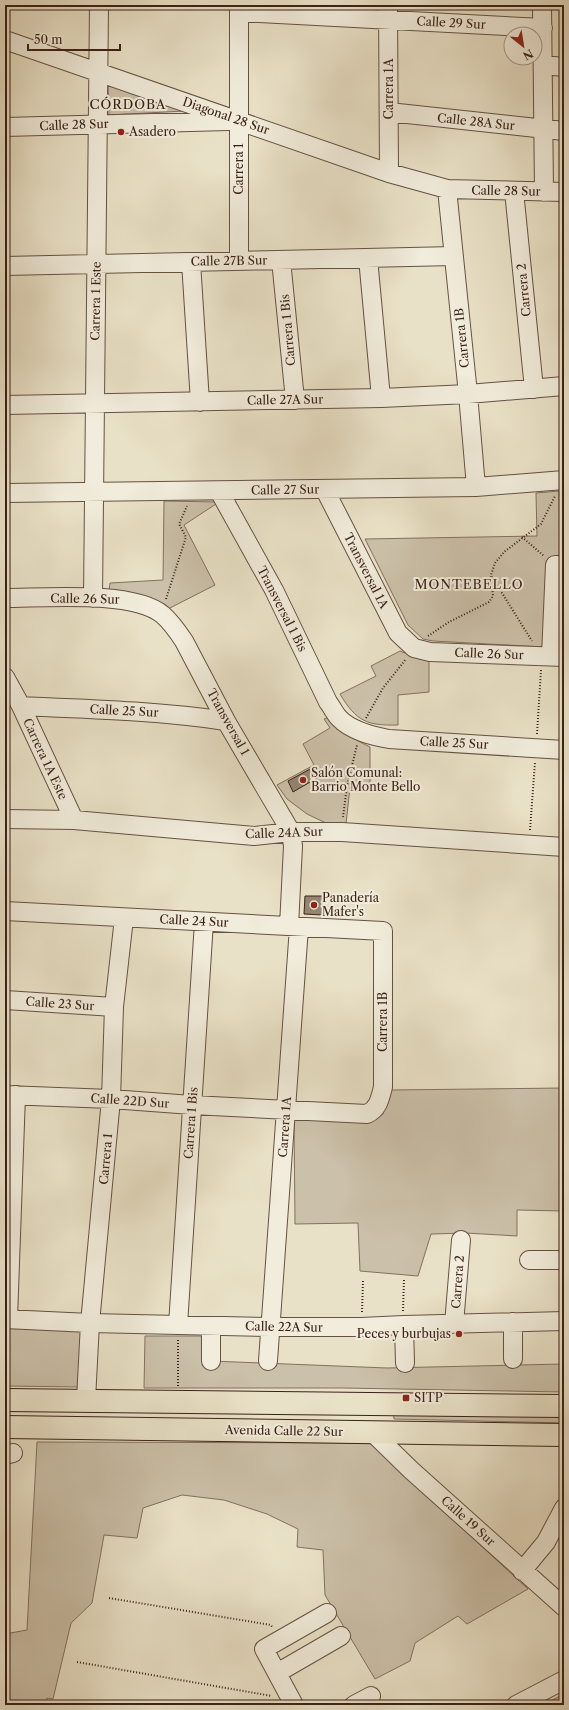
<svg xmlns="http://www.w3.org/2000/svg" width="569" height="1710" font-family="'Libre Caslon Text',serif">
<rect width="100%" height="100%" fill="#e9e1c7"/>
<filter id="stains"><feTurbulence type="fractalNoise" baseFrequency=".005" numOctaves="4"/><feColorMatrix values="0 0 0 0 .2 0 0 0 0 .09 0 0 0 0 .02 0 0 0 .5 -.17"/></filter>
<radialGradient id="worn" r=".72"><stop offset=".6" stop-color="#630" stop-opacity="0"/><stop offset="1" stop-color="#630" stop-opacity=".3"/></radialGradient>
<path fill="#cbc0a9" stroke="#837060" d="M108,85L185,111L109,115Z
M559,491L561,560L544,647L433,641L423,639L408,625L365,539L537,536L536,493Z
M164,501L219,502L184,525L215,585L168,609L109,591L110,583L163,580Z
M400,651L417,658L429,657V692L398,695V725C367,726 356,721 340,694L376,676L371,666Z
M329,717C341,731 353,739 370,747V788L350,787L346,824H328L307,814L287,799L277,785L314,765L303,744L330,728L324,719Z
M564,1088V1211L517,1210V1236L466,1233L431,1234L418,1276L360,1271L358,1223L295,1224L294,1117L374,1120L383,1114L391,1090Z
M5,1328L82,1329L81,1387L5,1386Z
M145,1336H211V1361L387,1368L564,1364V1392L343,1388H144Z
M393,1407L564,1411V1423L394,1419Z
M37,1442L370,1443L528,1589L467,1624L458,1616L415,1643L410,1661L375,1679L325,1595L323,1550L297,1547L298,1529L267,1514L224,1500L182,1495L143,1508L137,1538L104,1535L92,1603L71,1623L53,1699L47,1698L46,1705H5V1634L27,1630Z
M564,1694V1705H543Z"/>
<path fill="#958573" stroke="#3b2117" d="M312,768L317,778L293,792L288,781Z
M305,896H324L323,915L304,914Z"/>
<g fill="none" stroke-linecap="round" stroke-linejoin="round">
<defs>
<path id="minor" d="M239,5V261
M388,5L389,173
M542,5L544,192
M239,12L543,28
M5,40L389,173L447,189L564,192
M543,65L564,67
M389,112L564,131
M5,127L228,121
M447,189L468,394L476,487
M514,191L534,389
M368,258L381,398
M281,260L295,400
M191,262L200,402
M5,266L454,256
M5,405L381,398L468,394L564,386
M325,490L398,633L414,648L430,652L564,657
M219,491L274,590L328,702C332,707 335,714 339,718C351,731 373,736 389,739L564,750
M5,493L476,487L564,480
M5,598C43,598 134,590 163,615C171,622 178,632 184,641L226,721L291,832L293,846L289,926
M93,598L99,5
M551,656L555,565H564
M5,677L21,706L74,820
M21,706C90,709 158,711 226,721
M5,819L74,820L254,836L291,832H342L564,847
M5,911L383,931V1087C380,1099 378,1109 367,1114L192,1105L111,1099L5,1095
M5,1000L114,1007
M529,1260H564
M5,1319L90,1323L270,1327H361L404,1325L564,1321
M8,1319L16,1095
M454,1324L461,1240
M178,1325L204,922
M404,1325L405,1363
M513,1359V1322
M211,1361V1326
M268,1361L299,927
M86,1400L90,1323L111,1099L114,1007L124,918
M373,1433L411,1470L564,1607
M5,1455L13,1453
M522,1571L546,1542L564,1508
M277,1673L341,1636
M294,1705L264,1649L327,1613
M354,1705L371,1696
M516,1705L564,1680"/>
<path id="major" d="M5,1400L564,1406
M5,1427L564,1435"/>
</defs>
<use href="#minor" stroke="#665143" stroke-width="20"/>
<use href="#major" stroke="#3b2117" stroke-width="24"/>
<path stroke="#3b2117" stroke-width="2" stroke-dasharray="1 2" stroke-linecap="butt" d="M522,537L544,556
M492,577L532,641
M166,599L186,537L179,524L187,506
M428,636L449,622L489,602L493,596L491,575L495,563L504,552L541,524L555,496
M366,718L383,688L406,659
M537,734L541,670
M343,817L347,786L357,745
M530,830L535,762
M403,1311L404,1279
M362,1312L363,1280
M178,1340V1386
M109,1598L271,1625L272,1627
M77,1662L272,1696"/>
<use href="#minor" stroke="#f1ecdb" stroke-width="18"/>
<use href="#major" stroke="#e9e1c7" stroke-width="22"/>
</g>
<g fill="#8f2418" stroke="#f1ecdb" stroke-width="1.5">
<circle cx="121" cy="132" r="4"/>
<circle cx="303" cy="780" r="4"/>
<circle cx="314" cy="905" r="4"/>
<circle cx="459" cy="1334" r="4"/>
<rect x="402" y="1394" width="8" height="8" rx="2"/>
</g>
<g text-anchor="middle" stroke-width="4" stroke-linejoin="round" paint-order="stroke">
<g font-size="12" fill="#3b2117" stroke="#f1ecdb">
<text transform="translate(451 23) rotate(3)" y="4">Calle 29 Sur</text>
<text transform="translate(389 89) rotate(-90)" y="4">Carrera 1A</text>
<text transform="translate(226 116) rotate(19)" y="4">Diagonal 28 Sur</text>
<text transform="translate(476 122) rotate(6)" y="4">Calle 28A Sur</text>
<text transform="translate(74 125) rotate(-2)" y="4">Calle 28 Sur</text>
<text transform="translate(239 169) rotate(-90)" y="4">Carrera 1</text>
<text transform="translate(506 191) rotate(1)" y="4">Calle 28 Sur</text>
<text transform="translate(229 261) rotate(-1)" y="4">Calle 27B Sur</text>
<text transform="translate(524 290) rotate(-96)" y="4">Carrera 2</text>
<text transform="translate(96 301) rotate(-89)" y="4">Carrera 1 Este</text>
<text transform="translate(288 330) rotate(-95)" y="4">Carrera 1 Bis</text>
<text transform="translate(462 338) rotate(-96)" y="4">Carrera 1B</text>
<text transform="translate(285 400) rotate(-1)" y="4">Calle 27A Sur</text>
<text transform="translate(285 490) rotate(-1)" y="4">Calle 27 Sur</text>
<text transform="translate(366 571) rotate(63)" y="4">Transversal 1A</text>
<text transform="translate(85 599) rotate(1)" y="4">Calle 26 Sur</text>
<text transform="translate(282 609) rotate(63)" y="4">Transversal 1 Bis</text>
<text transform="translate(489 654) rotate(2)" y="4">Calle 26 Sur</text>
<text transform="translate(124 711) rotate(3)" y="4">Calle 25 Sur</text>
<text transform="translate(228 722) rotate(61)" y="4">Transversal 1</text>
<text transform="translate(454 743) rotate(3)" y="4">Calle 25 Sur</text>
<text transform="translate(45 759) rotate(65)" y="4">Carrera 1A Este</text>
<text transform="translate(284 833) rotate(-2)" y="4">Calle 24A Sur</text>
<text transform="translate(194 921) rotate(3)" y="4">Calle 24 Sur</text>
<text transform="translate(60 1004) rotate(4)" y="4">Calle 23 Sur</text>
<text transform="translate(383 1022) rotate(-90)" y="4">Carrera 1B</text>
<text transform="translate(130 1101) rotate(4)" y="4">Calle 22D Sur</text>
<text transform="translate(191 1123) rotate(-86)" y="4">Carrera 1 Bis</text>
<text transform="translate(285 1127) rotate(-86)" y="4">Carrera 1A</text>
<text transform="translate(106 1159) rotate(-85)" y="4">Carrera 1</text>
<text transform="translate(458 1282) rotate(-86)" y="4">Carrera 2</text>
<text transform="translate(284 1327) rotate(1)" y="4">Calle 22A Sur</text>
<text transform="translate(284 1431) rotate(1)" y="4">Avenida Calle 22 Sur</text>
<text transform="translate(468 1521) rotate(42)" y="4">Calle 19 Sur</text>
</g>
<g font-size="12" fill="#3b2117" stroke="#f1ecdb" text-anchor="start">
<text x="129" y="136">Asadero</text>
<text x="311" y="777">Salón Comunal:<tspan x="311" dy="14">Barrio Monte Bello</tspan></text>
<text x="322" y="902">Panadería<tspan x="322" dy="14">Mafer's</tspan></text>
<text x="451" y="1338" text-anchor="end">Peces y burbujas</text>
<text x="414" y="1402">SITP</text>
</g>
<g font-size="13" letter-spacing="1" fill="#3b2117" stroke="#f1ecdb">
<text x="128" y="109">CÓRDOBA</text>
<text x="469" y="589">MONTEBELLO</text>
</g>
</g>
<rect width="569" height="1710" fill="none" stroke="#e9e1c7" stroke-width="20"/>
<rect x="6" y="6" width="557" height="1698" fill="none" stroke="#3b2117" stroke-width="2"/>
<rect x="10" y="10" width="549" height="1690" fill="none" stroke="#3b2117"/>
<g transform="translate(523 46) rotate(150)"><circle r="19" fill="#f1ecdb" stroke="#a89b8d"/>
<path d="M0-3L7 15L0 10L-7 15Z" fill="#8f2418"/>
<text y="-6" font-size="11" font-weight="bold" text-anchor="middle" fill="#3b2117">N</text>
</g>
<path d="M28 44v6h92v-6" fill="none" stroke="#3b2117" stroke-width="2"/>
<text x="34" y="44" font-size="12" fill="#3b2117" stroke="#f1ecdb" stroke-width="3" paint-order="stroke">50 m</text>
<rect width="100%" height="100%" filter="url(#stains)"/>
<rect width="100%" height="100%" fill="url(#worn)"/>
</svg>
